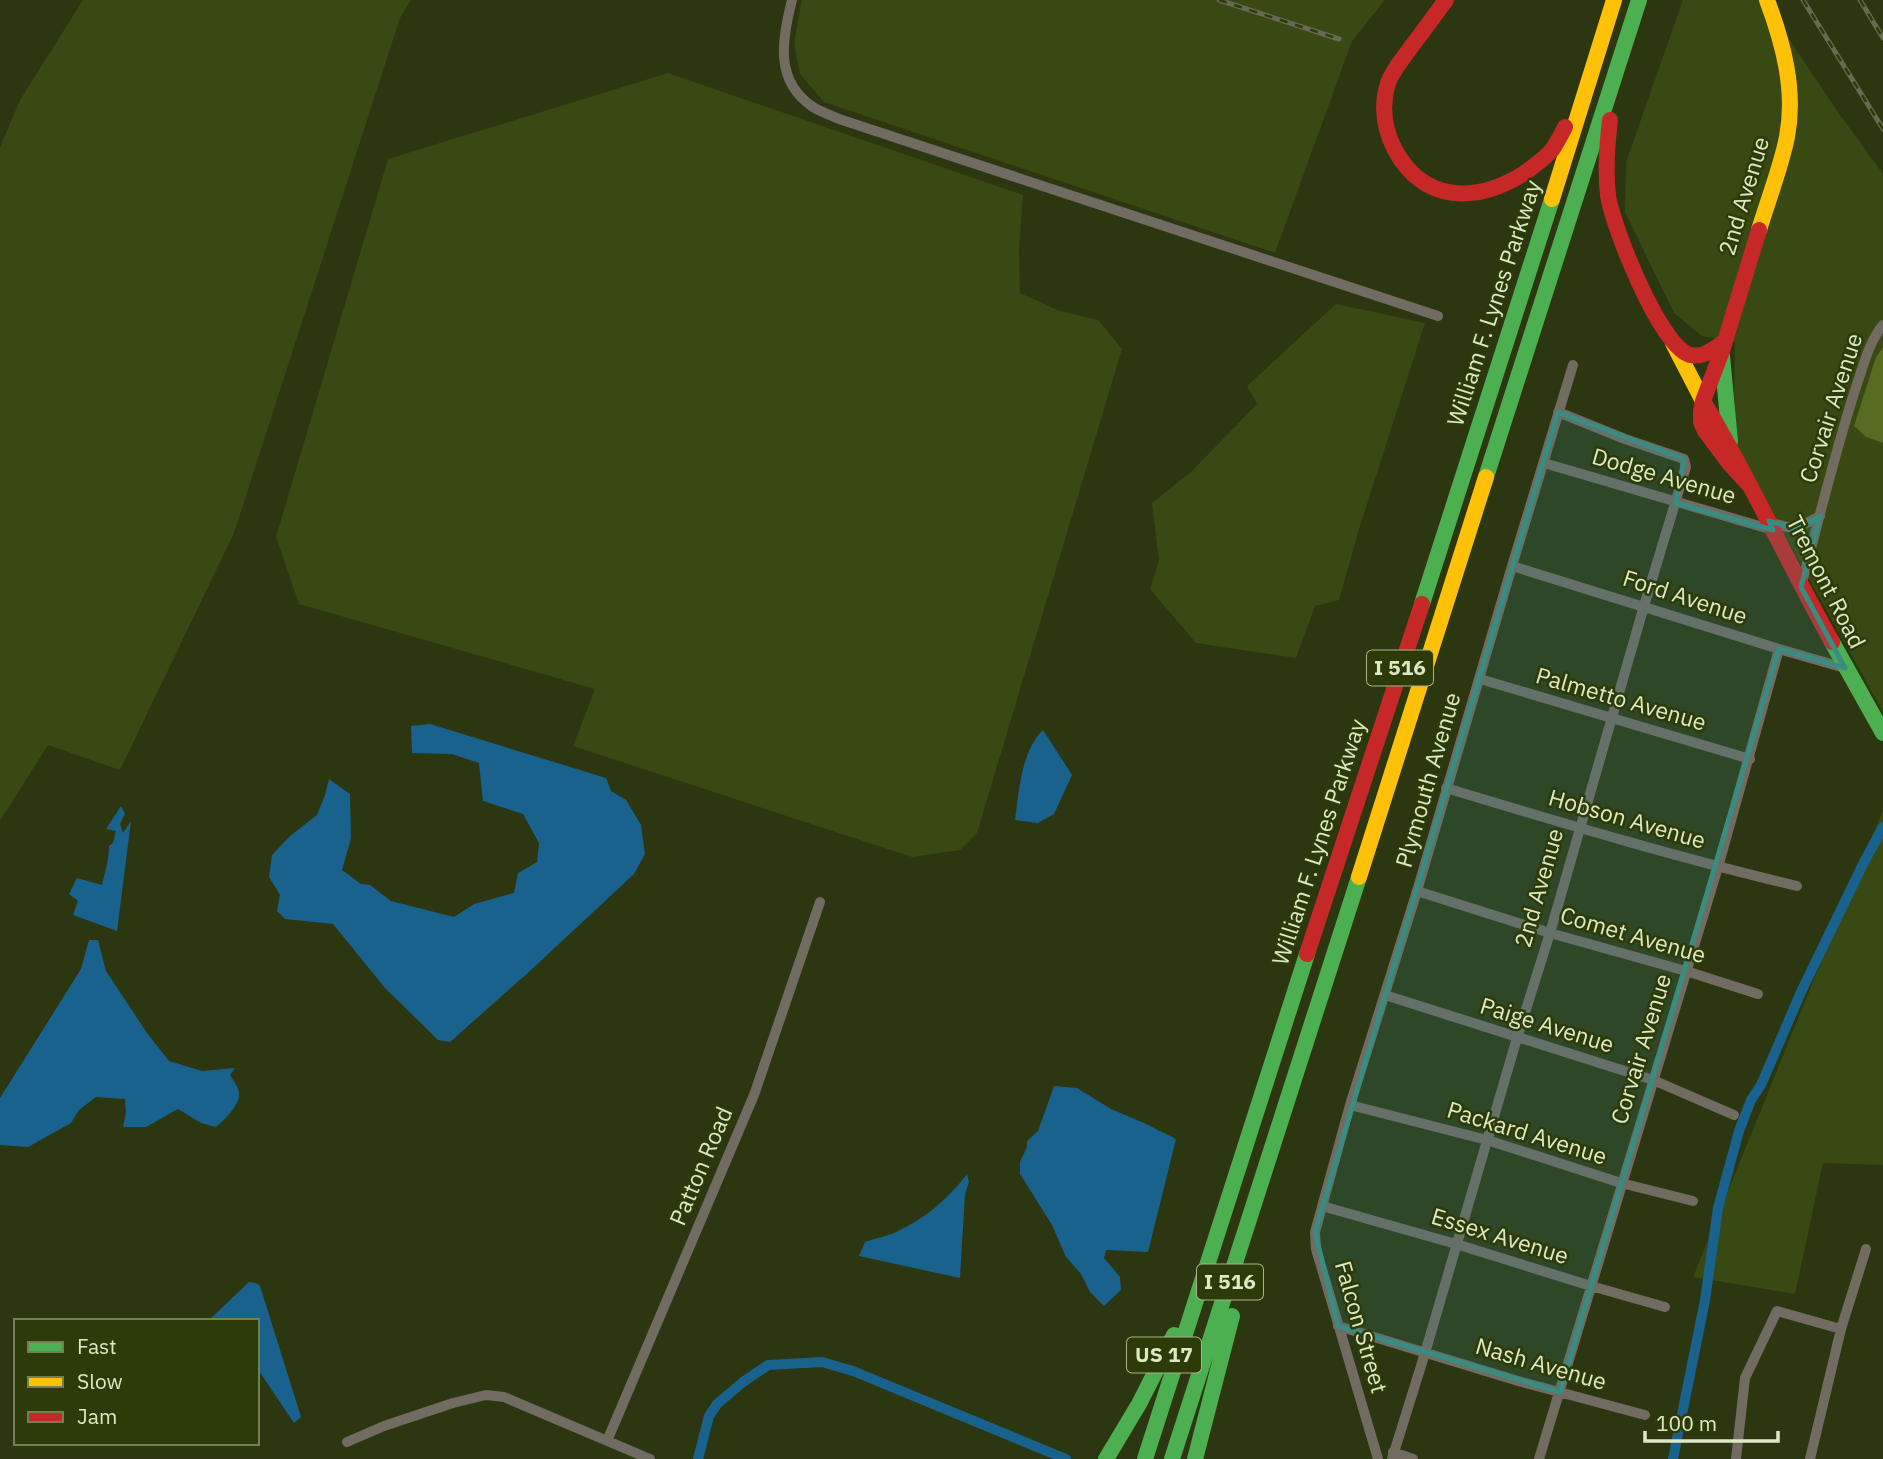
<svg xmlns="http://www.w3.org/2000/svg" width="1883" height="1459" font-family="'IBM Plex Sans',sans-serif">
<rect width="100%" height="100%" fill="#2c3610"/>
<path fill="#394913" d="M83,0H411L400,18L234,533L120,770L48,745L0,821V147L20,100Z
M802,0H1385L1352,41L1275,253L824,102L800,74L794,43Z
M1683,0H1763L1838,112L1883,174V712L1737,449L1734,387L1735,342L1702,336L1674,313L1625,212L1626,162Z
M668,73L1023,195L1019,249L1020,293L1060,311L1098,320L1122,349L977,833L960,850L912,857L573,746L595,689L299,604L276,537L388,159Z
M1336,304L1425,323L1360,526L1339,600L1315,606L1296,658L1196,643L1150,589L1159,561L1152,503L1192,471L1257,404L1247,386Z
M1883,810V1165L1823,1163L1795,1294L1693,1277Z"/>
<path fill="#566c20" d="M1883,347V443L1866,437L1854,426L1876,357Z"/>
<path fill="#1a628e" d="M430,724L606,778L611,791L626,800L641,825L645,854L634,874L531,970L450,1042L438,1040L385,988L333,924L285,919L277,911L280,895L269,877L272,855L290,836L317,815L325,795L329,779L350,794L351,838L342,870L361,884L370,885L391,901L454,917L474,904L514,893L518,873L537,862L539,843L523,814L483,801L479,763L452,754L412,753L411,726Z
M1043,730L1072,775L1054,814L1038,823L1015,820C1019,791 1021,752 1043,730Z
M121,806L125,814L120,824L123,833L131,821L117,931L73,915L78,901L69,894L77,878L102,885C105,872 109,860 109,846L113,843L116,831L106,829Z
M89,940H98L106,971L147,1033L169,1061L202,1071L235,1068L230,1075C233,1080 238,1086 239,1092C241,1104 225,1120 216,1127L201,1123L178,1109L146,1127H123L126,1112L125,1099L96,1097L79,1110L71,1123L28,1147L0,1145V1098L81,969Z
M1054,1086L1077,1088L1111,1109L1144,1123L1176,1139L1148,1252L1106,1250L1104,1258L1120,1277L1121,1290L1104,1306L1090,1292L1081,1274L1066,1257L1052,1225L1020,1174V1162L1027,1147V1141L1038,1131Z
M967,1174L969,1182L965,1194L960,1278L859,1256L865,1242C875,1238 886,1237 896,1232C926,1218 947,1200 967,1174Z
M249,1282L256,1283L260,1286L301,1417L294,1423L257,1368V1321H208Z"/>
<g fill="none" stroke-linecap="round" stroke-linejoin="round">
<path stroke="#1a628e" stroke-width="10" d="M698,1459L709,1416L717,1404L743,1382L768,1365L822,1362L853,1371L1066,1459
M1673,1459L1705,1300L1718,1208L1739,1131L1751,1100L1761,1085L1801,992L1864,862L1883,827"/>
<path stroke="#716b62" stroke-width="10" d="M792,0C782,39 774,81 813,107C821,112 830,115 839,119L1438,316
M1544,463L1773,530
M1769,521C1793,532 1798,528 1820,516
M1512,566L1779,649L1845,668
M1801,587C1819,519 1835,451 1857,384C1864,364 1869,342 1883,325
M1480,679L1750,759
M1446,788C1562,823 1679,858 1797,886
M1417,891L1550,933L1686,971L1758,994
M1385,995L1653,1080L1734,1115
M1350,1105L1487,1140L1621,1183L1693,1201
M1322,1206L1456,1244L1591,1286L1665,1307
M1338,1326L1518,1381L1645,1415
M607,1441L754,1095L820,902
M347,1442L384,1426L453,1403L486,1395L504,1397L650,1459
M1393,1452L1413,1459
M1378,1459L1316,1249L1315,1232L1350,1105L1417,891L1512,566L1573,365
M1392,1459L1425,1353L1517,1038L1550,933L1644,606L1686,467L1684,459L1625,439L1558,412
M1539,1459L1718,867L1779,649
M1736,1459L1745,1378L1777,1311L1841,1329
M1810,1459L1841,1329L1866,1249"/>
<path stroke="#4caf50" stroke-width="16" d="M1722,356L1730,441
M1486,477L1639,0
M1422,604L1552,199
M1832,642L1883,733
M1106,1459L1139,1404L1174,1335
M1145,1459L1307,954
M1172,1459L1359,877
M1195,1459L1232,1316"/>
<path stroke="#ffc107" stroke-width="16" d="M1552,199L1614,0
M1759,230C1768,200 1781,167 1787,137C1796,90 1783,43 1767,0
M1673,343L1703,401
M1359,877L1486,477"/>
<path stroke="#c62828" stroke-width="16" d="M1446,0C1434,16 1423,32 1411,47C1403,59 1393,69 1388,83C1381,106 1384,129 1395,150C1424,203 1476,203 1523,174C1533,167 1544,159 1552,150C1557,143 1561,135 1565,127
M1610,120C1607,145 1605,170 1608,195C1612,225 1660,347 1690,355C1703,358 1714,349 1724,342
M1703,401C1750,479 1787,562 1832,642
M1751,487L1729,463L1705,431L1701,422V411L1703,401L1722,351L1759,230
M1307,954L1422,604"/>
<defs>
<path id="rail" d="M1219,0L1339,39
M1803,0L1883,129
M1860,0L1883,38"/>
</defs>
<use href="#rail" stroke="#686954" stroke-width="5"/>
<use href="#rail" stroke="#2c3b07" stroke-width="2.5" stroke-dasharray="8" stroke-linecap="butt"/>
</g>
<path fill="#388d80" fill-opacity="0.2" stroke="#388d80" stroke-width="5" stroke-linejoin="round" d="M1558,412L1684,459L1676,503L1773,530L1769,521L1796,529L1820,516L1801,587L1845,668L1779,649L1560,1392L1338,1326L1315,1232Z"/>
<g text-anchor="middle" stroke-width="5" stroke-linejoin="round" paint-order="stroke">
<g fill="#2c3b07" stroke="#a7b58d" stroke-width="2">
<rect x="1367" y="650.5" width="66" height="35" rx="5"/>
<rect x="1197" y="1264.5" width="66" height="35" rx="5"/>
<rect x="1127" y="1337.5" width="74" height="35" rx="5"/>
</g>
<g font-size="21" font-weight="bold" fill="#dce9c7">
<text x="1400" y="675">I 516</text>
<text x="1230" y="1289">I 516</text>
<text x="1164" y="1362">US 17</text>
</g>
<g font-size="23" fill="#dce9c7" stroke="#2c3b07">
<text transform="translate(1744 196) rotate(-73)" y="8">2nd Avenue</text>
<text transform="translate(1494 303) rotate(-72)" y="8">William F. Lynes Parkway</text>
<text transform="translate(1831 408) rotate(-72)" y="8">Corvair Avenue</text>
<text transform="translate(1664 476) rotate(16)" y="8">Dodge Avenue</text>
<text transform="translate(1826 582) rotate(63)" y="8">Tremont Road</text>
<text transform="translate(1685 597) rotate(18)" y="8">Ford Avenue</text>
<text transform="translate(1621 699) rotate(16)" y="8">Palmetto Avenue</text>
<text transform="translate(1428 780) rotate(-74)" y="8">Plymouth Avenue</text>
<text transform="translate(1627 819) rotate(16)" y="8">Hobson Avenue</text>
<text transform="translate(1319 842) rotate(-72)" y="8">William F. Lynes Parkway</text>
<text transform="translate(1539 888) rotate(-74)" y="8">2nd Avenue</text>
<text transform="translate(1633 935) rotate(16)" y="8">Comet Avenue</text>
<text transform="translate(1547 1025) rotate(17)" y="8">Paige Avenue</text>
<text transform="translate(1641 1049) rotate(-73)" y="8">Corvair Avenue</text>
<text transform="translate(1527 1133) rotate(17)" y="8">Packard Avenue</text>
<text transform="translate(701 1166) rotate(-67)" y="8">Patton Road</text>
<text transform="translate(1500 1236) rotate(17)" y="8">Essex Avenue</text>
<text transform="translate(1361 1327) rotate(74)" y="8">Falcon Street</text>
<text transform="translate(1541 1364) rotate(16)" y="8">Nash Avenue</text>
</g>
</g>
<rect x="14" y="1319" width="245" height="126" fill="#2c3b07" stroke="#728154" stroke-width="2"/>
<rect x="28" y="1342" width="35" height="10" fill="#4caf50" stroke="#728154" stroke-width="2"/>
<text x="77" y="1354" font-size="21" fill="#dce9c7">Fast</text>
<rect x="28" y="1377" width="35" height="10" fill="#ffc107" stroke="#728154" stroke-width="2"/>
<text x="77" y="1389" font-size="21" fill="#dce9c7">Slow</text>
<rect x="28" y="1412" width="35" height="10" fill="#c62828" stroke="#728154" stroke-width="2"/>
<text x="77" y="1424" font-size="21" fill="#dce9c7">Jam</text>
<path d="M1645 1431v10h133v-10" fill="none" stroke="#dce9c7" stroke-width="3.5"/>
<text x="1656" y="1431" font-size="21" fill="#dce9c7" stroke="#2c3b07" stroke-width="5" paint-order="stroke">100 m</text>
</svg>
